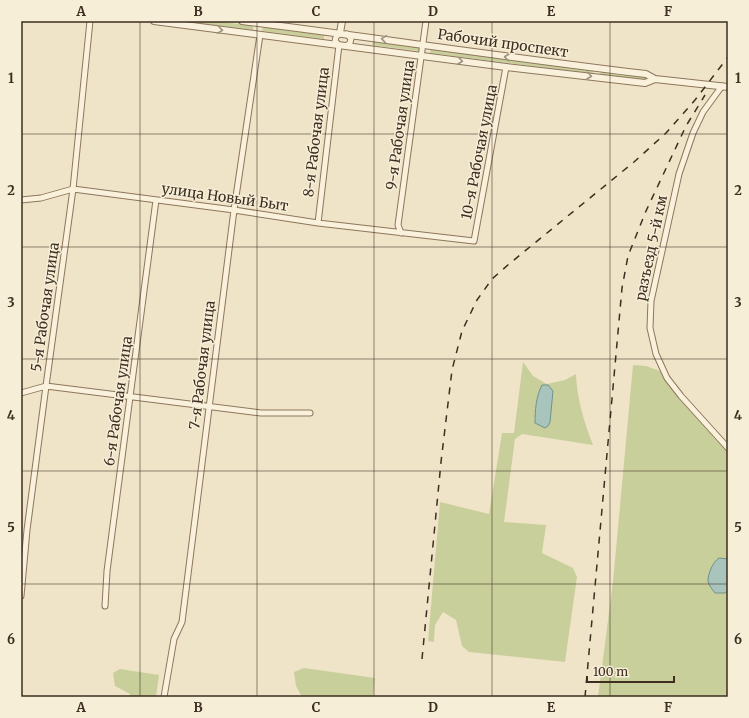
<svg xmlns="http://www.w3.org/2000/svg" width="749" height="718" font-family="Merriweather,serif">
<rect width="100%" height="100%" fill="#f0e4c8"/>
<path fill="#c9cf9b" d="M183,21H216L253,26V30Z
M263,27L324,35V39L262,31Z
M373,41L419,47V51L372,45Z
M431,48L593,71V74L430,53Z
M601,71L646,77L645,80L600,75Z
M523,362L533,376L547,384L565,380L576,374C577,399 584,422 593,445L522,434L515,439L504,522L546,525L542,553L573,568L577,577L565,662L469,652L462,646L456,620L443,612L435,625L434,642L428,641L440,502L489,514L502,433H514Z
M633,365L646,366L660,371L714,438L728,451V697H598L613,582Z
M304,668L375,678L373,697H302L296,686L294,672Z
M120,669L159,675L156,697H130V694L115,686L113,673Z"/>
<path fill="#a9c4bc" stroke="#6f938a" d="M542,385H548L553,391L550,422L548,426L545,428L535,423C535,411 536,396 542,385Z
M719,558L728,559V591L725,593H715C712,589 709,586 708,581C708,573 713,562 719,558Z"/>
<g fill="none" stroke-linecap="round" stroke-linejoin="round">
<defs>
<path id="minor" d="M346,46L350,43L351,39L347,34
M722,86L703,112L693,133L679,174L651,301L650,328L656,354L667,378L681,396L728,448
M21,200L41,198L73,189L234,210L318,223L474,241L506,67
M318,223L339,45L335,41L336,37L340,33
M401,233L398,225L426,21
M21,393L46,386L261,413H310
M21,596L27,530L46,386L73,189L90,21
M105,606L107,571L156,200
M164,697L174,639L182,622L234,210L260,35"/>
<path id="tertiary" d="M154,21L506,67L645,83L655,79
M242,21C377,38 511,58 646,74L655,79L728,87
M340,33L342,21"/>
</defs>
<use href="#minor" stroke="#8d765c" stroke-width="7"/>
<use href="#tertiary" stroke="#8d765c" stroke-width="8"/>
<use href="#minor" stroke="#faf1dc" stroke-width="5"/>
<use href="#tertiary" stroke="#faf1dc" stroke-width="6"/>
<path stroke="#3d2e20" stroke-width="1.5" stroke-dasharray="7 7" stroke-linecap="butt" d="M422,659L441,462L452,370L462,331L477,300L492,279L509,264L634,162L666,133L695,100L728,57
M585,697L622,288L628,256L646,211L686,126L705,95"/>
</g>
<defs><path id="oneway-chevron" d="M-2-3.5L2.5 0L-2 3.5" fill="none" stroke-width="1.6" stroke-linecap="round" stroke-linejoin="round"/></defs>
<g stroke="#9c907e">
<use href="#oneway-chevron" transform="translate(220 30) rotate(8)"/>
<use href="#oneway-chevron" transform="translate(384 39) rotate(-172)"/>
<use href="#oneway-chevron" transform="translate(507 57) rotate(-173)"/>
<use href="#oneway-chevron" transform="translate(460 61) rotate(7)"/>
<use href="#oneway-chevron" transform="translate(589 76) rotate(7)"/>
</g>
<path fill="none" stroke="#3d2e20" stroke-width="1" stroke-opacity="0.55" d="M140,21V697M257,21V697M374,21V697M492,21V697M610,21V697M21,134H728M21,247H728M21,359H728M21,471H728M21,584H728"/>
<g text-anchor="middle" stroke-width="3" stroke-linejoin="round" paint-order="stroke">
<g font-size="14" fill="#3d2e20" stroke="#f7eed8">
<text transform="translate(503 43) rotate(8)" y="5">Рабочий проспект</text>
<text transform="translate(400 125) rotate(-82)" y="5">9-я Рабочая улица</text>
<text transform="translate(316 132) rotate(-83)" y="5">8-я Рабочая улица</text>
<text transform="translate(479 152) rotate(-79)" y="5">10-я Рабочая улица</text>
<text transform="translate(225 197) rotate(8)" y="5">улица Новый Быт</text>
<text transform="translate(651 248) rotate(-78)" y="5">разъезд 5-й км</text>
<text transform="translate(45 307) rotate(-82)" y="5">5-я Рабочая улица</text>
<text transform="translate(202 365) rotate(-83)" y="5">7-я Рабочая улица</text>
<text transform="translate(118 401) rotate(-82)" y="5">6-я Рабочая улица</text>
</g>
</g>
<rect width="749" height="718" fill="none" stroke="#f7eed8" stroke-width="44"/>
<path d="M587 676v6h87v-6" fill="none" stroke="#3d2e20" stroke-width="2"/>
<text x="593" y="676" font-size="12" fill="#3d2e20" stroke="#f7eed8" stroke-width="3" paint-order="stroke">100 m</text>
<rect x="22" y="22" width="705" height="674" fill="none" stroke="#3d2e20" stroke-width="1.5"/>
<g font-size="13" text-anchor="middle" font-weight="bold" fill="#3d2e20">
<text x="81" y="16">A</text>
<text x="198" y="16">B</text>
<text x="316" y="16">C</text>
<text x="433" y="16">D</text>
<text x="551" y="16">E</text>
<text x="668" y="16">F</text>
<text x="11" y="83">1</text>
<text x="738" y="83">1</text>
<text x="11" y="195">2</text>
<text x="738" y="195">2</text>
<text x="11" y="307">3</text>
<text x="738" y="307">3</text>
<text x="11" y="420">4</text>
<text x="738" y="420">4</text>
<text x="11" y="532">5</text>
<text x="738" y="532">5</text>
<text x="11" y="644">6</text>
<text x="738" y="644">6</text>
<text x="81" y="712">A</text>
<text x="198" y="712">B</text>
<text x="316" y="712">C</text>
<text x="433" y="712">D</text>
<text x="551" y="712">E</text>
<text x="668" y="712">F</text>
</g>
</svg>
